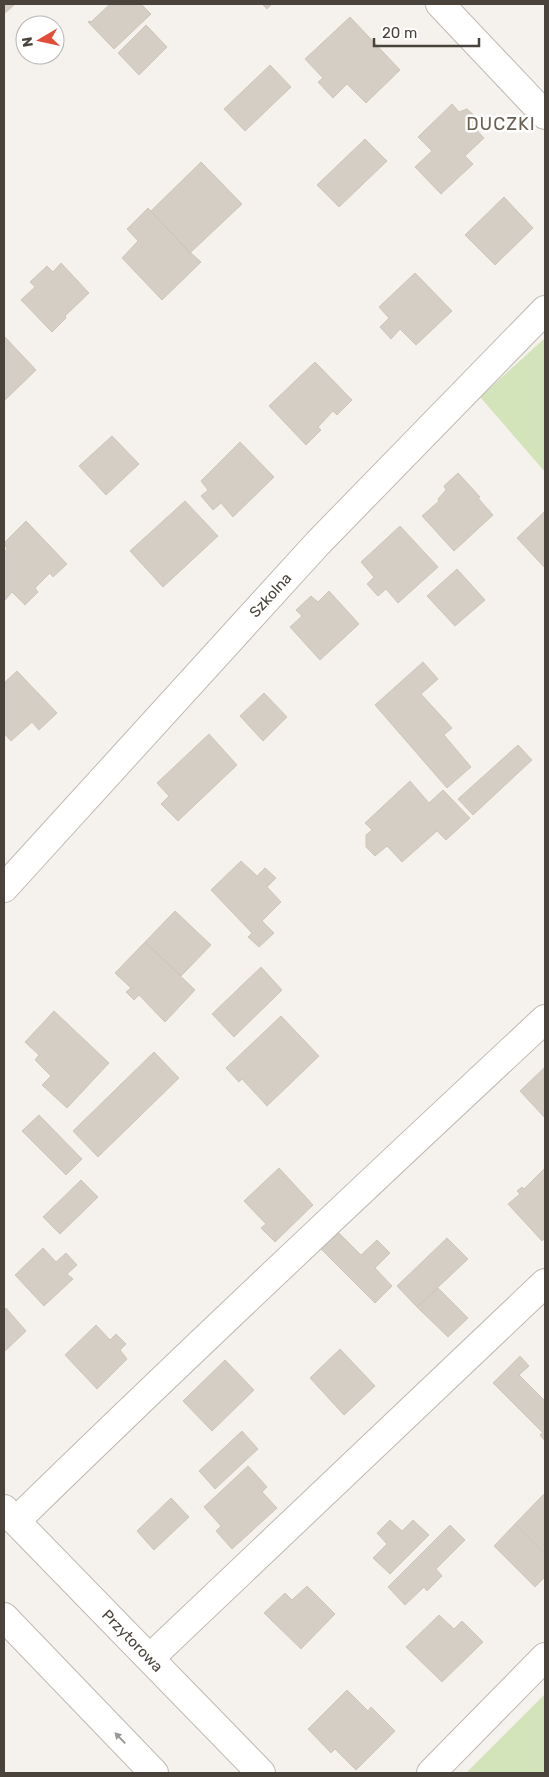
<svg xmlns="http://www.w3.org/2000/svg" width="549" height="1777" font-family="Rubik,sans-serif">
<rect width="100%" height="100%" fill="#f5f2ed"/>
<path fill="#d3e4bb" d="M545,338V472L480,397Z
M545,1694V1773H466Z"/>
<path fill="#d5cec4" stroke="#cfc5b8" d="M4,4H15L4,14Z
M110,4H141L151,14L114,49L88,22L90,21L91,22Z
M262,4H272L267,9Z
M350,17L400,70L366,103L347,84L333,98L318,82L323,78L305,59Z
M146,25L167,47L139,75L118,53Z
M270,65L291,87L245,131L224,109Z
M452,104L459,112L467,109L475,116L471,124L484,138L465,156L473,164L441,194L415,167L432,151L418,137Z
M365,139L387,161L339,207L317,185Z
M201,162L242,204L190,253L151,211Z
M504,197L533,228L495,265L465,235Z
M148,208L190,253H191L201,262L162,300L122,258L138,241L127,229Z
M61,263L89,293L65,316L66,318L52,332L21,300L35,287L30,282L47,266L53,272Z
M415,273L452,311L416,345L400,329L391,339L380,327L389,318L379,307Z
M4,336L36,370L4,401Z
M315,362L352,400L337,415L333,411L318,427L321,430L306,445L269,406Z
M112,436L139,464L106,495L79,466Z
M240,442L274,477L233,517L221,503L213,510L201,496L208,490L201,481Z
M458,473L480,497L478,498L493,515L454,551L422,516L439,501L438,499L446,490L444,486Z
M185,501L218,536L163,587L130,551Z
M544,512L545,514V568L517,538Z
M26,521L67,564L53,577L50,573L35,588L38,592L25,605L12,592L4,601V552L7,549L4,543Z
M400,526L438,567L398,603L386,589L378,596L367,584L374,577L361,562Z
M457,569L485,600L455,626L427,596Z
M329,591L359,624L320,660L290,627L302,616L296,610L311,596L318,602Z
M423,662L438,679L421,694L452,728L444,735L471,767L447,788L375,705Z
M17,671L57,713L39,730L32,722L11,741L4,733V683Z
M264,693L287,717L263,741L240,716Z
M209,734L237,765L178,821L161,804L169,796L157,783Z
M518,745L532,760L473,815L458,799Z
M410,781L429,803L443,790L470,818L446,840L437,831L402,862L387,846L375,856L366,847V835L372,830L365,823Z
M241,861L257,876L265,868L276,878L267,887L281,902L262,921L274,933L259,947L248,937L252,933L211,890Z
M175,911L211,945L181,976L145,942Z
M145,942L195,990L165,1022L139,995L134,1000L126,992L131,988L115,973Z
M261,967L282,990L234,1037L212,1014Z
M54,1011L109,1063L67,1108L42,1085L51,1076L35,1060L39,1055L25,1042Z
M281,1016L319,1056L267,1106L242,1079L239,1082L226,1068Z
M154,1052L179,1078L98,1157L73,1131Z
M545,1067V1118L520,1091Z
M39,1115L82,1159L66,1175L22,1131Z
M279,1168L313,1205L275,1242L261,1228L266,1224L244,1201Z
M545,1168V1238L542,1241L508,1204L520,1194L517,1191L522,1187L524,1189Z
M81,1180L98,1197L60,1234L43,1217Z
M338,1232L361,1255L377,1240L390,1253L375,1268L392,1286L375,1303L321,1249Z
M447,1238L468,1259L417,1307L397,1286Z
M43,1248L56,1262L66,1253L77,1265L67,1274L73,1279L44,1306L15,1275Z
M438,1288L468,1318L448,1337L417,1307Z
M6,1308L26,1331L4,1352V1310Z
M96,1325L110,1340L116,1334L126,1344L120,1350L127,1359L97,1389L65,1355Z
M340,1349L375,1386L344,1415L310,1378Z
M520,1356L529,1366L519,1375L545,1401V1428L542,1432L493,1383Z
M225,1360L254,1390L212,1431L183,1401Z
M545,1430V1441L540,1435Z
M242,1431L258,1449L215,1489L199,1471Z
M248,1466L267,1487L262,1492L277,1508L232,1549L216,1531L221,1526L204,1507Z
M544,1494L545,1495V1554L515,1524Z
M171,1498L189,1517L154,1550L137,1531Z
M390,1520L402,1531L413,1520L429,1535L390,1574L373,1558L387,1544L377,1533Z
M515,1524L545,1554V1577L535,1587L494,1546Z
M450,1525L465,1540L436,1569L442,1576L427,1591L424,1587L405,1605L388,1587Z
M307,1586L335,1614L301,1649L264,1613L285,1593L292,1600Z
M439,1615L454,1629L462,1621L483,1642L442,1682L406,1647Z
M347,1690L368,1711L371,1707L395,1731L356,1770L335,1749L331,1753L308,1729Z"/>
<g fill="none" stroke-linecap="round" stroke-linejoin="round">
<defs>
<g id="minor">
<path d="M440,4L545,115"/>
<path id="s1" d="M4,888L318,543L545,310"/>
<path id="s2" d="M4,1509L261,1773"/>
<path d="M16,1521C190,1351 367,1185 545,1019"/>
<path d="M4,1617L154,1773"/>
<path d="M150,1658L545,1283"/>
<path d="M431,1773L545,1657"/>
</g>
</defs>
<use href="#minor" stroke="#bfbab1" stroke-width="30"/>
<use href="#minor" stroke="#fff" stroke-width="28"/>
</g>
<defs><path id="oneway-solid" d="M-6-.8H1V-3.2L6.5 0L1 3.2V.8H-6Z" transform="scale(1.25)"/></defs>
<use fill="#9b9893" href="#oneway-solid" transform="translate(120 1738) rotate(-134)"/>
<g text-anchor="middle" stroke-width="5" stroke-linejoin="round" paint-order="stroke">
<g font-size="15" fill="#49433b" stroke="#fff">
<text dy="5" stroke="none"><textPath href="#s1" startOffset="396">Szkolna</textPath></text>
<text dy="5" stroke="none"><textPath href="#s2" startOffset="184">Przytorowa</textPath></text>
</g>
<g font-size="18" letter-spacing="1" fill="#6a6154" stroke="#fff">
<text x="501" y="130">DUCZKI</text>
</g>
</g>
<rect width="549" height="1777" fill="none" stroke="#49433b" stroke-width="10"/>
<g transform="translate(40 40) rotate(261)"><circle r="24" fill="#ffffff" stroke="#b6b4b1"/>
<path d="M0-4L9 19L0 12L-9 19Z" fill="#e14d38"/>
<text y="-8" font-size="14" font-weight="bold" text-anchor="middle" fill="#49433b">N</text>
</g>
<path d="M374 38v8h105v-8" fill="none" stroke="#49433b" stroke-width="2.5"/>
<text x="382" y="38" font-size="15" fill="#49433b" stroke="#ffffff" stroke-width="4" paint-order="stroke">20 m</text>
</svg>
